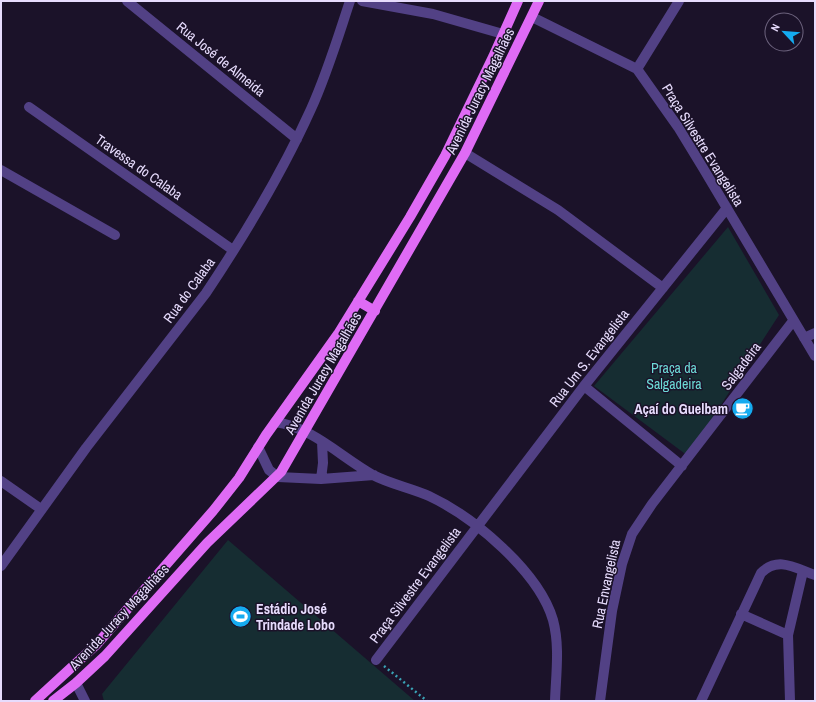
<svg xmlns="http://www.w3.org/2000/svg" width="816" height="702" font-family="'Archivo Narrow',sans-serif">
<rect width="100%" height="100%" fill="#1b1229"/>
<path fill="#162d32" d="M728,227L779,315L688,456L594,386Z
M228,540L415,701H104L102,694Z"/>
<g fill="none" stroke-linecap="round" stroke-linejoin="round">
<path stroke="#39a1b4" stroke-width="2.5" stroke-dasharray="2 3" stroke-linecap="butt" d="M384,666L427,701"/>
<path stroke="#524185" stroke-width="10" d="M127,1L297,139
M362,1L433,14L503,34
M532,17L637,69L678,127L703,168L815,356
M637,69L679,1
M29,107L233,250
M465,153L558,210L663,288
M1,170L115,235
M804,338L815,333
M584,386L682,466
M275,422C312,427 341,457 373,475C390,484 411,488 429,496C474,517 539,572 553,620C560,646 556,674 555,701
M258,447L269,470L278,477L321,479L374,475
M321,479L323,463L322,442
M1,481L41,509
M1,566L86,448L206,293C244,236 283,171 311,109C327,74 338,37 350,1
M741,614L788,635
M376,660L584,386L727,208
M76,683L85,701
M600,701L612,611L622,564L632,534L652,504L793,321
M701,701L761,573C778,556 795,568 815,575
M790,701L788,635L803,571"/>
<path stroke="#df6bf5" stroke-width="10" d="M358,301L375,311
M35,701L97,644L213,511L239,478L266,435L338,334L410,217L445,156L493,57L518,1
M53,701L76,683L105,656L207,543L281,472L465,153L539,1"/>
</g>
<defs>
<symbol id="cafe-disc" viewBox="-11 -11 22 22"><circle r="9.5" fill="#15abf0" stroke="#1b1229"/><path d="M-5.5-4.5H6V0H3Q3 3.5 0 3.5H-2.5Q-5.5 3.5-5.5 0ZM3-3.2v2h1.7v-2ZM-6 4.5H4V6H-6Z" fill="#fff"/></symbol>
<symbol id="stadium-disc" viewBox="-11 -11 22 22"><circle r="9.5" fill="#15abf0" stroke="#1b1229"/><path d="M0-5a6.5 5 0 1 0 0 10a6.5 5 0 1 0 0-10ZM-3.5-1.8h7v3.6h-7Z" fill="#fff"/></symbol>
</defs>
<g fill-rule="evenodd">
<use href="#cafe-disc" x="730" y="396" width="25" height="25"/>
<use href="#stadium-disc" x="228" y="604" width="25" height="25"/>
</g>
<g text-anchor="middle" stroke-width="3" stroke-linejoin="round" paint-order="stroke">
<g font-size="14" fill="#e7dcfd" stroke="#1b1229">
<text transform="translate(221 59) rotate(39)" y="5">Rua José de Almeida</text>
<text transform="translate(480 91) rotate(-64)" y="5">Avenida Juracy Magalhães</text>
<text transform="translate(703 145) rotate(58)" y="5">Praça Silvestre Evangelista</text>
<text transform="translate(139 167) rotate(35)" y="5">Travessa do Calaba</text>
<text transform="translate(189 290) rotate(-54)" y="5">Rua do Calaba</text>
<text transform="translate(589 358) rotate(-52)" y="5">Rua Um S. Evangelista</text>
<text transform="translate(741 366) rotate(-53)" y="5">Salgadeira</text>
<text transform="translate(323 373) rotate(-60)" y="5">Avenida Juracy Magalhães</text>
<text transform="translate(606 584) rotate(-78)" y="5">Rua Envangelista</text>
<text transform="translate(415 585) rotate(-53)" y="5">Praça Silvestre Evangelista</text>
<text transform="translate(119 617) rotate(-47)" y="5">Avenida Juracy Magalhães</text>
</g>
<g font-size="14" fill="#6cd9d6" stroke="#1b1229">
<text x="674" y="373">Praça da<tspan x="674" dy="16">Salgadeira</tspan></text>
</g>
<g font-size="14" font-weight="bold" fill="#e7dcfd" stroke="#1b1229" text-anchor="end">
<text x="728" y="414">Açaí do Guelbam</text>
<text x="256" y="614" text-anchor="start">Estádio José<tspan x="256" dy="16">Trindade Lobo</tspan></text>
</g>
</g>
<rect width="816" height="702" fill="none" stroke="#e7dcfd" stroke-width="4"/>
<g transform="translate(784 32) rotate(296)"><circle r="19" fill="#1b1229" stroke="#6d637e"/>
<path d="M0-3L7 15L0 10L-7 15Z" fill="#15abf0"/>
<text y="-6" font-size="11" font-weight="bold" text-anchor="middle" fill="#e7dcfd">N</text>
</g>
</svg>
